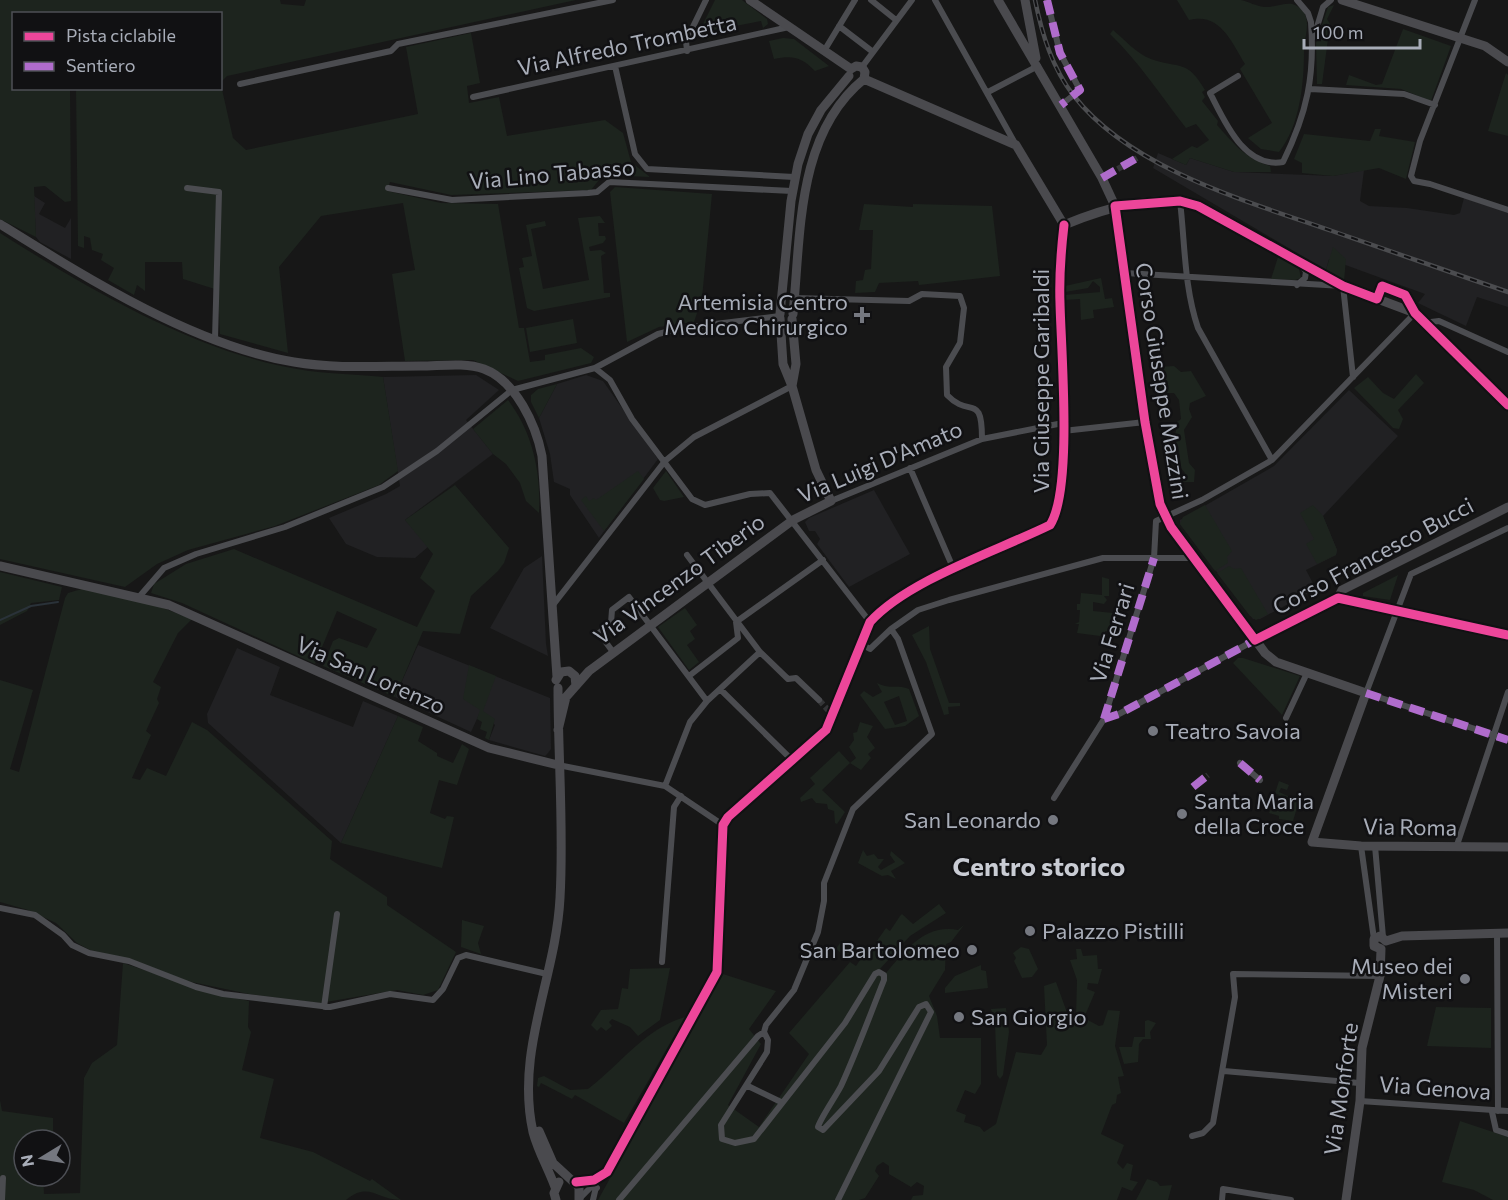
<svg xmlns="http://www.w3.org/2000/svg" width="1508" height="1200" font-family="Commissioner,sans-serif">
<rect width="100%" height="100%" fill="#171717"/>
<path fill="#212123" d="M1158,153L1186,165L1190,158L1234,172L1333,176L1364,170L1360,201L1369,206L1407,208L1454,215L1460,213L1464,198L1508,213V307L1477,297L1466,326L1418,303L1425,294L1329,259L1326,270L1153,168Z
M34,196L45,203L39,214L65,228L71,218V259L40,242L36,237Z
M476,375L499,390L466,420L493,454L405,520L429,546L415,558L377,557L346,544L329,518L386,494L400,486L383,377Z
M586,375L603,381L658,459L599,538L570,495V489L554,482L550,454L539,418L557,384Z
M1349,390L1398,436L1323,516L1337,550L1336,555L1306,570L1316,589L1260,619H1253L1180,524V520L1274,466Z
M874,490L910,554L849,587L817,544L820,539L815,531H809L805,522L809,518Z
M542,556L546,644L548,656L490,628L524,568Z
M418,645L550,698L551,749L548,753L545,756L489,740L495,725L481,710L471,732L395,697Z
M237,648L280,667L270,695L353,727L363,701L398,716L341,843L208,723L207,714Z"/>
<path fill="#1d241e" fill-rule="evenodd" d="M0,0H280L281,4L304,6L306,0H576L227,76L221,82L220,14H14V88L70,89L71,201L65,202L45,186L34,187L36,237L0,219Z
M715,0H742L767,19L768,24L763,28L761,21L710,31V38L703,40L699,35L700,30Z
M1177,0C1197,0 1222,0 1241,0C1249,2 1256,6 1264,7C1273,8 1288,1 1295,5C1315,14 1304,36 1304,51C1304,83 1300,126 1279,152L1261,149L1248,138L1272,123L1240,69L1245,64C1231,41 1220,12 1189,20Z
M1334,5L1327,19L1330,24L1322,84H1317L1316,43L1328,7Z
M1403,29L1451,46L1431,101L1401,89L1346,85L1349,75L1376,85L1382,84Z
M1113,30C1125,40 1137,54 1151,59C1180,69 1187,59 1205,90L1202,92L1205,97L1202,101L1218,121L1217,125C1233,143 1246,159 1270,166L1271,172H1234L1190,158L1186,165L1172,159L1192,146L1197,148L1209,140L1196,124L1186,128C1161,96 1139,62 1110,34Z
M471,33L480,83L467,86L469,103L499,97L507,136L605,120L623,133L631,162L650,177L603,175L591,190L451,195L390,182L387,191L441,203L498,204L519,328H524L530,362L545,360V355L581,348L594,357L591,363L518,381L473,360L405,361L392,274L415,270L403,203L321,216L279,267L288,353L220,334L218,290L183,279L182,262H145V291L137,285L134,295L108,280L114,268L101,260L103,254L92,250L90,238L84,236V248L78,246L76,89L220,88L221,85L233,138L246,150L418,114L406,47Z
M783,38L794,39L829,66L815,71C802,57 792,55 774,59L769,41Z
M1506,73L1508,75V136L1488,131Z
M1375,129H1381L1379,136L1415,142L1406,179L1379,168L1333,176L1302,173V163L1294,159L1304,134L1370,141Z
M615,187L712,194L702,298L694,322L659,327L627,342L610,192Z
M864,204L913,207V204L992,206L1000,276L919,285L918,281L879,283L875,292L855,293L856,281L863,280L865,270L871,269L873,230H859Z
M600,216L605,223H598L599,236H605L606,239L603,243L589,247L590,251L601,250L606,253L601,256L604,293H610V297L534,311L527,308L519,268L524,267L522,258L532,256L526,225L545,221L546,226L531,229L543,289L589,280L578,218Z
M0,233C87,288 195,352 297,369C325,374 355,374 383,377L398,471L379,485L275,526L188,550L157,564L125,587L0,559Z
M1333,247L1346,259L1344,281L1326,270Z
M1278,257L1299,269L1301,278L1295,280L1271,279Z
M1101,278L1105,299L1112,298L1114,307L1093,310L1094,318L1081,320L1080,299L1065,300V295L1100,292V287L1093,281L1088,288L1065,292V286Z
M573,319L577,343L530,352L526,328Z
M1174,366L1181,372L1191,371L1206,396L1190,403L1189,409L1192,417L1184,430L1189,463L1195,470L1194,482H1183L1180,477L1185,473L1181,468L1179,450L1172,444L1176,431L1174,424L1181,419L1179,400L1174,393H1161L1158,384L1165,382L1158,367Z
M1416,374L1424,383L1398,410L1403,419L1399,429L1393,428L1354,388L1368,377L1383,393L1394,399Z
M557,384L539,418L531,402V395L538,389Z
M508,400C533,433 541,472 539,513L526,501L520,483L506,464L493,454L473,429Z
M638,471L644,479L604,531L581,500L586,496L589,501L594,498L596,500Z
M666,471L684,497L664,501L660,500L653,488Z
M455,485L509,548L504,563L498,571L471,596L460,634L423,631L395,697L323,666L333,641L339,638L367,648L377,629L337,611L315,664L182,603L151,593L154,584L186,564L234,549L417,627L435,591L420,578L433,554L405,520Z
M1205,505L1232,551L1227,557L1228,563L1215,571L1180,524L1183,517Z
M1313,505L1323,516L1337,550L1336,555L1317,564L1306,544L1314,539L1300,513Z
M1229,566L1234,569L1241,568L1268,614L1256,620L1250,616L1217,573Z
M0,572L62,587L59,600L31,603L27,611L0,625Z
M1398,575L1390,600L1363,596V593Z
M1102,577L1109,579V596H1104L1107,600L1104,604L1093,602V611L1113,613L1111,631H1105V638L1110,639L1109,644L1102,642L1100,636L1077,633L1079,624H1075L1079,622L1080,610H1077V604H1080L1081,593L1102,595Z
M85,588L139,599L192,619L178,633L153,682L161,687L157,699L159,703L146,731L151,735L132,778L140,780L147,768L166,776L192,722L207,730L332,841L330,859L387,897V905L456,952L438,990L423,995L397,990L320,1003L249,994L187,981L136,961L90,950L77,943L56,923L28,910L0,902V680L33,690L10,769L19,772L65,598L68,593Z
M685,608L697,625L690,631L695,639L687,645L699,662L689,670L658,627Z
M929,626L930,649L949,703H960V706L948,707L949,714L944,715L926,662L912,635Z
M1238,658H1243L1300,676L1282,715L1233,663Z
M469,665L496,676L483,711L495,719L489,740L485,738L487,732L480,729L482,722L477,719L480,710L463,699Z
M877,683C891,690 896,684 909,689L919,716L905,726L885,729L860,695L864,691L873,697L882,692ZM899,696L907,721L895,725L884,702Z
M398,716L423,727L418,741L437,753V756L453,763L462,744L469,749L457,785L439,780L430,813L445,819L447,816L454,817L442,868L341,843Z
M860,722L873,726L867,737L875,748L868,754L871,758L861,770L850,763L822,790L845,812L837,824L835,823L834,811L828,809L827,804L816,803L812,798L801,802L800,798L815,784L810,778L839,751L850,763L856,758L849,747L854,740L853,733L857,732Z
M1279,781L1289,785L1287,790L1281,788L1279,792L1299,801L1293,821L1279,819V816L1269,813L1279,795L1275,793Z
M863,850L867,856L874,854L878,859H884L878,867L881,870L895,862L890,855L891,851L905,863L891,871L896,879L888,875L882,876L858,863Z
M939,904L946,913L910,936L879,970L886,973C906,950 924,924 958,930L964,925L951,942L946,944L945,970L929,996L937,1016L940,1038H981V1084L975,1094L965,1090L956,1111L966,1115L964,1122L980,1127L984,1132L996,1124L1016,1052L1041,1055L1047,1045L1044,986L1056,982L1069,1018L1076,1016L1077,980L1070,960L1077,959L1076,949H1081L1083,956L1097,955L1098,969H1102L1098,984L1088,983L1087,989L1095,992L1084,1018L1099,1026L1103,1025L1108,1010L1120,1011L1115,1046L1124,1076L1118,1077L1121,1093L1117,1095L1116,1103L1112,1105L1101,1134L1124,1145L1117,1163L1123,1169L1127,1163L1133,1165L1130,1180L1138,1182L1132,1191L1122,1187L1117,1200H911L913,1196L923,1195L924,1186L917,1182L911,1187L889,1174V1166L883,1162L877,1166L875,1171L879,1176L865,1198L859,1200H598L723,974L776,991L749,1029L761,1044L728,1105L759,1127L809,1054L789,1033L850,962L856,966L860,960L851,953L847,958L836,949L842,940L867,955L886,928L890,931L900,916L902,914L913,924Z
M462,920L484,926L478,943L481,954L461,947Z
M1021,947L1029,949L1038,969L1032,977L1022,978L1014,961L1016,958L1013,953Z
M123,963L220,995L249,1001L248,1027L251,1032L242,1070L274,1079L260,1138L313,1152L370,1181L372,1179L401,1200C377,1200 369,1181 346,1200H0V1100L2,1111L53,1118V1140H24V1176H43L44,1194L80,1193L84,1078L92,1063L117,1045Z
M981,965V970L986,971L988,988L945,993V988L955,976Z
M670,968L660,1020L638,1036L630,1027L612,1019L609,1022L612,1026L606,1031L601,1027L597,1031L591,1025L601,1010L618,1009L622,988L628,989L630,969Z
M1436,1007L1491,1008V1048L1427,1046Z
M1006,1008L1009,1032L1003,1075L1000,1079L997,1075L995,1024L991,1009Z
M685,1017L624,1123L575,1095L572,1099L541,1083L539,1087L537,1086L538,1078L544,1076L570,1090L588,1089C621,1064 644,1029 685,1017Z
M1148,1020L1156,1023L1150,1032L1151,1039H1143L1139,1044L1138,1062L1124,1064L1119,1047H1132L1134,1037H1145V1021Z
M1460,1121L1508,1137V1200H1493L1474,1190L1442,1182Z
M1147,1179L1157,1182L1160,1186L1172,1185L1168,1200H1136Z"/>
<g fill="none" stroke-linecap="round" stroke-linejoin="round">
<path stroke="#2a3239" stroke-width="2" d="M0,620L31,606L58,602"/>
<path stroke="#343537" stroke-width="6" stroke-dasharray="6 3" stroke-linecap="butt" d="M1102,178L1137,158
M819,700L829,711
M1193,787L1208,775"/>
<path stroke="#4b4c50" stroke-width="6" d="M871,0L896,20
M935,0L1016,145
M1047,0L1060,53L1080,90L1061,105
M1475,0L1420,141L1411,176L1414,181L1430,184L1508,210
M839,26L873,52
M1314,37L1323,7L1331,0
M687,51L686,41L706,0
M824,51L855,0
M615,66L635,154L647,169L794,177
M862,67L912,0
M1238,76L1210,93C1224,120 1244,169 1283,162C1307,113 1315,76 1311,22L1308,13L1297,0
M240,84L391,51L398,44L613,0
M1310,89L1404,94L1435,105
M988,92L1038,66
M473,97L789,27
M187,188L219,192L215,339
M388,188L452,200L588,193L597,192L609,182L792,191
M1180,201C1185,243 1184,287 1198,328L1272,460
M1125,273L1343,286L1353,377
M1297,285L1305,278L1306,272L1301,264
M794,298L909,301L922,294L960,296L964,308L960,343L946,367L947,395C970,419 982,392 982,439
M1429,325L1431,322L1439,321L1508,352
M595,368L610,380L632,419L692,499L705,505L750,494L770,493L870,622
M1063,431L1145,422
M910,468L954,570
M831,501L982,439L1063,423
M687,555L760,652L788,679L796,678L819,700
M1195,558H1154L1156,521L1202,500L1272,460L1415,313
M1411,574L1366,693L1508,740
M1411,574L1508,528
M139,597L164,568L196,554L285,527L383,487L437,451L512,390L595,368L658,334L682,328L780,316
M553,605L665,461L694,437L792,386
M863,645L870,649L891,629L918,610L949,600L1103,558H1154L1104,719L1054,798
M613,652L599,633L611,623L612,610L629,597L707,701
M689,676L738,638L736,622L823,560
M721,690L793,761
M1286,718L1307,673
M1104,719L1119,714L1255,640
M1240,763L1260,780
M558,765L665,786L723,825
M665,786L690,722L707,701L760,652
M1361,846L1374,939
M1375,846L1383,937
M1456,848L1508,692
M0,908L35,915L63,935L72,945L89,953L129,961L196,987L223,994L330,1007L390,994L433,1000L443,989L458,958L466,955L547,974
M1497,933L1498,1111
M662,962L674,807L681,796
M324,1007L337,914
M764,1032L766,1025L794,990L818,932L824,901V883L853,809L932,734L898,639L891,629
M1224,1071L1359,1083
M748,1086L781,1102
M1360,1101L1508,1111
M1492,1112L1496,1130L1508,1134
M1192,1136L1203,1133L1213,1123L1235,997L1233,974L1380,976
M576,1182L594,1180L607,1172L717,972L723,825L728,817L826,730L870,622C908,580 997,551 1050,525C1073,490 1061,350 1060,303C1059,277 1061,251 1064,225
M580,1198L592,1186L597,1188
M2,1200L3,1178
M593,1200L596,1187
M619,1200L758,1036L764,1032L768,1040L767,1052L721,1125L722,1139L735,1143L754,1139L845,1023L875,974L879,972L884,975V980C870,1015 857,1051 841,1086C836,1096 820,1119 818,1127L823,1130L879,1071L919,1007L926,1004L931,1012L838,1200
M1222,1200L1223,1189L1291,1200"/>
<path stroke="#4a4a4e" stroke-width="9" d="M750,0L851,69
M998,0L1102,178L1115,206L1145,422L1160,504L1165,516L1265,653L1276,662L1366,693L1312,842L1361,846L1508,847
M1025,0L1036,58
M1342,0L1485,46L1508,62
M851,69L856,66L862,67L865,72L864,79
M864,79L1016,145L1064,225C1105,208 1154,193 1198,206L1343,286L1415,313L1508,405
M0,224C85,277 194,346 294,362C335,369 379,366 421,366C440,366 465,362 484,369C516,381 536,425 542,456L557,677
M780,314L791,201L798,164L808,134L821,110L849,76
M793,314C801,234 796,134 864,79
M792,386L796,364L792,319
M0,566L169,605L489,748L558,765
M1338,598L1508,635
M1255,640L1338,598L1342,590L1508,507
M556,680L561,672L569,671L575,676L576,686
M558,730L566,697L589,671L793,520L831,501L816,470L792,386L783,364L780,318
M1386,941L1402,936L1508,933
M1381,949L1374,946V939L1380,936L1386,941
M539,1131L553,1163L579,1187V1200
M555,1187C548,1168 538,1151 533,1132C515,1051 556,977 560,898C564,828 558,758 558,688
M556,1200L554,1193L559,1182
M1346,1200L1360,1101L1362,1048L1380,976L1381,949"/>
<defs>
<path id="rail" d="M1035,0C1042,34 1052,68 1074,96C1131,169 1246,201 1332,231C1391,251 1449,272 1508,292"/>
</defs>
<use href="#rail" stroke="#4b4c4f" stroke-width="4.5"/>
<use href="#rail" stroke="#111113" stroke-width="2" stroke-dasharray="7" stroke-linecap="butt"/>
<path stroke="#b06ccc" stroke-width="8" stroke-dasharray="15 8" stroke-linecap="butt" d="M1047,0L1060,53L1080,90L1061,105
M1102,178L1137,158
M1366,693L1508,740
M1104,719L1119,714L1255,640
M1104,719L1154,558
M1240,763L1260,780
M1193,787L1208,775"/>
<defs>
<path id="cycleway" d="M1508,405L1415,313L1405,295L1382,286L1377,299L1343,286L1198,206L1180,201L1115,206L1145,422L1160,504L1171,527L1255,640L1338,598L1508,635
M576,1182L594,1180L607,1172L717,972L723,825L728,817L826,730L870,622C908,580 997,551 1050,525C1073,490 1061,350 1060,303C1059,277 1061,251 1064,225"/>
</defs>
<use href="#cycleway" stroke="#111113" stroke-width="13"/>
<use href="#cycleway" stroke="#ed469a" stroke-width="9"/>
</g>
<g fill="#757880" stroke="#111113" stroke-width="2">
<path d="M859 306h6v6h6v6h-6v6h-6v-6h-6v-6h6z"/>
<circle cx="1153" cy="731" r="6"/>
<circle cx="1182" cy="814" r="6"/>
<circle cx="1053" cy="820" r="6"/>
<circle cx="1030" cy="931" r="6"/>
<circle cx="972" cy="950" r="6"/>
<circle cx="1465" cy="979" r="6"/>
<circle cx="959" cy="1017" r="6"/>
</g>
<g text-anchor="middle" stroke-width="5" stroke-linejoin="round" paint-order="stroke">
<g font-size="22" fill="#a8adb8" stroke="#111113">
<text transform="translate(627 45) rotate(-12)" y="8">Via Alfredo Trombetta</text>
<text transform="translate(552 174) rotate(-5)" y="8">Via Lino Tabasso</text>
<text transform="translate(1041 381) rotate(-90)" y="8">Via Giuseppe Garibaldi</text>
<text transform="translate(1162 381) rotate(81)" y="8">Corso Giuseppe Mazzini</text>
<text transform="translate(880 462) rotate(-23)" y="8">Via Luigi D'Amato</text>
<text transform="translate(1373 556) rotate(-28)" y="8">Corso Francesco Bucci</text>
<text transform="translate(679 579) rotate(-36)" y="8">Via Vincenzo Tiberio</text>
<text transform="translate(1112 633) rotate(-73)" y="8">Via Ferrari</text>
<text transform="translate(371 675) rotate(24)" y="8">Via San Lorenzo</text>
<text transform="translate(1410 827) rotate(1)" y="8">Via Roma</text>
<text transform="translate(1435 1088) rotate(4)" y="8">Via Genova</text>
<text transform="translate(1341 1089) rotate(-82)" y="8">Via Monforte</text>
</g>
<g font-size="22" fill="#a8adb8" stroke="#111113" text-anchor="end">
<text x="848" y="310">Artemisia Centro<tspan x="848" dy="25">Medico Chirurgico</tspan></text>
<text x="1165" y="739" text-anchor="start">Teatro Savoia</text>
<text x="1194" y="809" text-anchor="start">Santa Maria<tspan x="1194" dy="25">della Croce</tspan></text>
<text x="1041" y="828">San Leonardo</text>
<text x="1042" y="939" text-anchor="start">Palazzo Pistilli</text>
<text x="960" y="958">San Bartolomeo</text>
<text x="1453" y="974">Museo dei<tspan x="1453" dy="25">Misteri</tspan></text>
<text x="971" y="1025" text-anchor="start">San Giorgio</text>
</g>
<g font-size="26" font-weight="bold" fill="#c9ccd4" stroke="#111113">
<text x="1039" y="876">Centro storico</text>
</g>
</g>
<rect x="12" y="12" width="210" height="78" fill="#111113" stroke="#4d4f55" stroke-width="1.5"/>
<rect x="24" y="32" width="30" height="9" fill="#ed469a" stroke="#4d4f55" stroke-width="1.5"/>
<text x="66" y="42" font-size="18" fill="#a8adb8">Pista ciclabile</text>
<rect x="24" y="62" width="30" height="9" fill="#b06ccc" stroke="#4d4f55" stroke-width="1.5"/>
<text x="66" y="72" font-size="18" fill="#a8adb8">Sentiero</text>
<g transform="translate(42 1158) rotate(259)"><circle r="28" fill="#111113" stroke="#4d4f55" stroke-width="1.5"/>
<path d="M0-4.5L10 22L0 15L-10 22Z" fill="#757880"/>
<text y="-9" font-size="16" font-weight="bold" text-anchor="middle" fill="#a8adb8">N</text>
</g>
<path d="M1304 39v9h116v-9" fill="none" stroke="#a8adb8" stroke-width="3"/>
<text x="1313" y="39" font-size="18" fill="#a8adb8" stroke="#111113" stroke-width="4.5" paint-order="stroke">100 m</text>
</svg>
